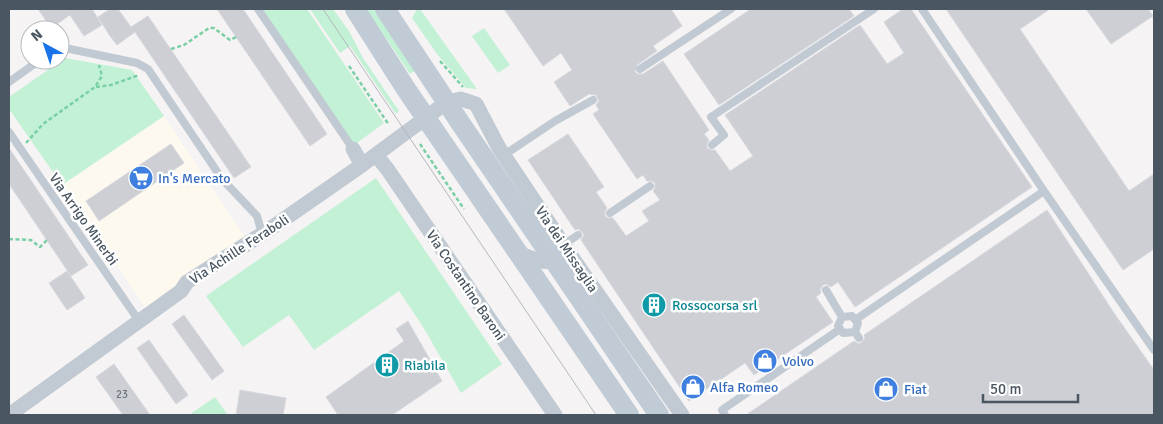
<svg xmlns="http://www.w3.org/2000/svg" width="1163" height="424" font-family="Signika,sans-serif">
<rect width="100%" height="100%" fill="#f5f3f3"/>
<path fill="#fdf9ef" d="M164,116L249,243L149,313L62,185Z"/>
<path fill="#c3f1d5" d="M262,9H307L384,123L354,145Z
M310,9H333L349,31L363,58L399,111L396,114L350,46L340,53Z
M366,9H376L417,69L410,74Z
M417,9H420L477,89L466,88L437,54L412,18Z
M484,28L510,65L498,73L472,36Z
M65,58L132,70L164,116L62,185L9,109V97Z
M376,178L502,364L461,393L422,325L399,291L314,350L289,315L243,347L206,296Z
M215,397L228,415H189Z"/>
<path fill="#cdcfd5" stroke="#d7d9de" d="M38,9H92L102,25L84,36L70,15L51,28Z
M110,9H118L131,27L148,16L251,167L234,178L135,32L117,45L110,36L98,17Z
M217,9H243L327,134L310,146Z
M504,9H671L682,26L653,46L657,51L637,65L635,72L638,74H643L663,61L709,130L704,134L709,140L707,144V148L711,150H715L730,171L753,156L725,115L860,25L887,64L904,53L884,22L903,9H911L1032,187L855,307L838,282L831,287L826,284L823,285L820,290L821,293L816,297L833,322L754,375L745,363L689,401L581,240L584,235L582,232L578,229L575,230L528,160L568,134L604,187L596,192L607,208L605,211V216L608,218H613L626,236L649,221L642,211L660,200L653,191L655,188V183L652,181H647L643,175L637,179L593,114L599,110L596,105L599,101L596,95L589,94L570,106L554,82L572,70L561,53L543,66Z
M751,9H849L854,16L719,105L684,54Z
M946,9H1050L1020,29L1129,191L1154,174V249L1123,270Z
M1086,9H1148L1153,16L1111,44Z
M171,144L184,163L99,221L86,201Z
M9,148L88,265L71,276L9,184Z
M1047,210L1114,313L1154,370V415H746L854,341L859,344L862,342L865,338L864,335Z
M67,271L85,298L67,310L49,283Z
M184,315L224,371L212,380L172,324Z
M408,321L442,381L392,415H338L326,397L404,341L396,329Z
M149,340L188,395L176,404L137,348Z
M114,364L150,415H123L96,377Z
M240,390L286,398L283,415H236Z"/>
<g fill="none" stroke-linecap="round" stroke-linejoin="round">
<path stroke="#7ad0a6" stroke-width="2.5" stroke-dasharray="4 2.5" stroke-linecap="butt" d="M171,49L184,45L209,28H214L230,40L236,37
M440,61L463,87
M349,66L389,125
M96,87L111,85L139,75
M26,143L43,124L95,87L102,76L99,65
M420,144L464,209
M9,239L31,240L40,247L47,240"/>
<path stroke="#c1cad2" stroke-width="8" d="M258,9L353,149
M922,9L1044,191
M60,49L65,48L137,63L148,69L222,179L257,216L262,234
M640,69L731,9
M9,82L40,60
M9,132L139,321
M712,145L724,135L711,117L874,9
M504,155L555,121L593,100
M610,213L650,186
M563,245L578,235
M826,290L842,317
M855,320L1044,191L1154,350
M855,332L843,333L838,326L842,317L852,316L858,323L855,332L859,338
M725,415L722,410L840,329"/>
<path stroke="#c1cad2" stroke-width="15" d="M353,149L362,165
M376,155L388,170L555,415
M520,254C534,259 548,266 561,258
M9,415L181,291L187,282L267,231L362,165L447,102L461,99L476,104L499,148L569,253L682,415"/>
<path stroke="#c1cbd6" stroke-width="20" d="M355,9L406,89L629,415
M385,9L461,124L659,415"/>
<path stroke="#b5b8bd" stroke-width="1" d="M323,9L596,415"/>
</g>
<defs>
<symbol id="supermarket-disc" viewBox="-11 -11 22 22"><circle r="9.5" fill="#3f7fe0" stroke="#fff"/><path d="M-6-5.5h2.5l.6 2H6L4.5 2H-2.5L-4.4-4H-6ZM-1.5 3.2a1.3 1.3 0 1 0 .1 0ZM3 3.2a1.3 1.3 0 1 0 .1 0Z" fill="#fff"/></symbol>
<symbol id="building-disc" viewBox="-11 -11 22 22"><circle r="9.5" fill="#0f9aa8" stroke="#fff"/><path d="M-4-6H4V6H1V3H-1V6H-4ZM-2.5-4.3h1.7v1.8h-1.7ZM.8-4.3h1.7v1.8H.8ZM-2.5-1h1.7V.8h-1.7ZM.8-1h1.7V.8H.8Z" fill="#fff"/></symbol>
<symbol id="shop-disc" viewBox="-11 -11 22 22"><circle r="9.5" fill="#3f7fe0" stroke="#fff"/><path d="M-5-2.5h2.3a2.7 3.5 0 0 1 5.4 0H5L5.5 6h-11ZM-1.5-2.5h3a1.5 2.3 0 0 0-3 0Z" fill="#fff"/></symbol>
</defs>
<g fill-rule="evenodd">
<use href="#supermarket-disc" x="127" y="164" width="28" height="28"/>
<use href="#building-disc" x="640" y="291" width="28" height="28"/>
<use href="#shop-disc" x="751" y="347" width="28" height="28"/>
<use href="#building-disc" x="373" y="351" width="28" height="28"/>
<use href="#shop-disc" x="679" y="373" width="28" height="28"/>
<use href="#shop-disc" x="872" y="375" width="28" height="28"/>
</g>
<g text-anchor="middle" stroke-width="5" stroke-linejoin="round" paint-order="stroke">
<g font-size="11" fill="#6b747e">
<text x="122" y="398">23</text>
</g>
<g font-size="14" fill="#366cbe" stroke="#fff" text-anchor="start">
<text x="158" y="183">In's Mercato</text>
<text x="782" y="366">Volvo</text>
<text x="710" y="392">Alfa Romeo</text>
<text x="904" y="394">Fiat</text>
</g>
<g font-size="14" fill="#4a5661" stroke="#fff">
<text transform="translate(84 219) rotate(55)" y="5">Via Arrigo Minerbi</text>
<text transform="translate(239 249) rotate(-33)" y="5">Via Achille Feraboli</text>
<text transform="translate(567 249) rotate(56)" y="5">Via dei Missaglia</text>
<text transform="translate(466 285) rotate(56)" y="5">Via Costantino Baroni</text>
</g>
<g font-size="14" fill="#0d838f" stroke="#fff" text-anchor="start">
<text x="672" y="310">Rossocorsa srl</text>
<text x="404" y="370">Riabila</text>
</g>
</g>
<rect width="1163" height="424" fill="none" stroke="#4a5661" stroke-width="20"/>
<g transform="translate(45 45) rotate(320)"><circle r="24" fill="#ffffff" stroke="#b7bbc0"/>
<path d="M0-4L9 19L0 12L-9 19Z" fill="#1a73e8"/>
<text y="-8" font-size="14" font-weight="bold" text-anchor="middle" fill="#4a5661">N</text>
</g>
<path d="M983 394v8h95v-8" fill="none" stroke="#4a5661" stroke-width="2.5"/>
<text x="990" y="394" font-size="15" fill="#4a5661" stroke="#ffffff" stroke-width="4" paint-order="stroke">50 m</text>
</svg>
